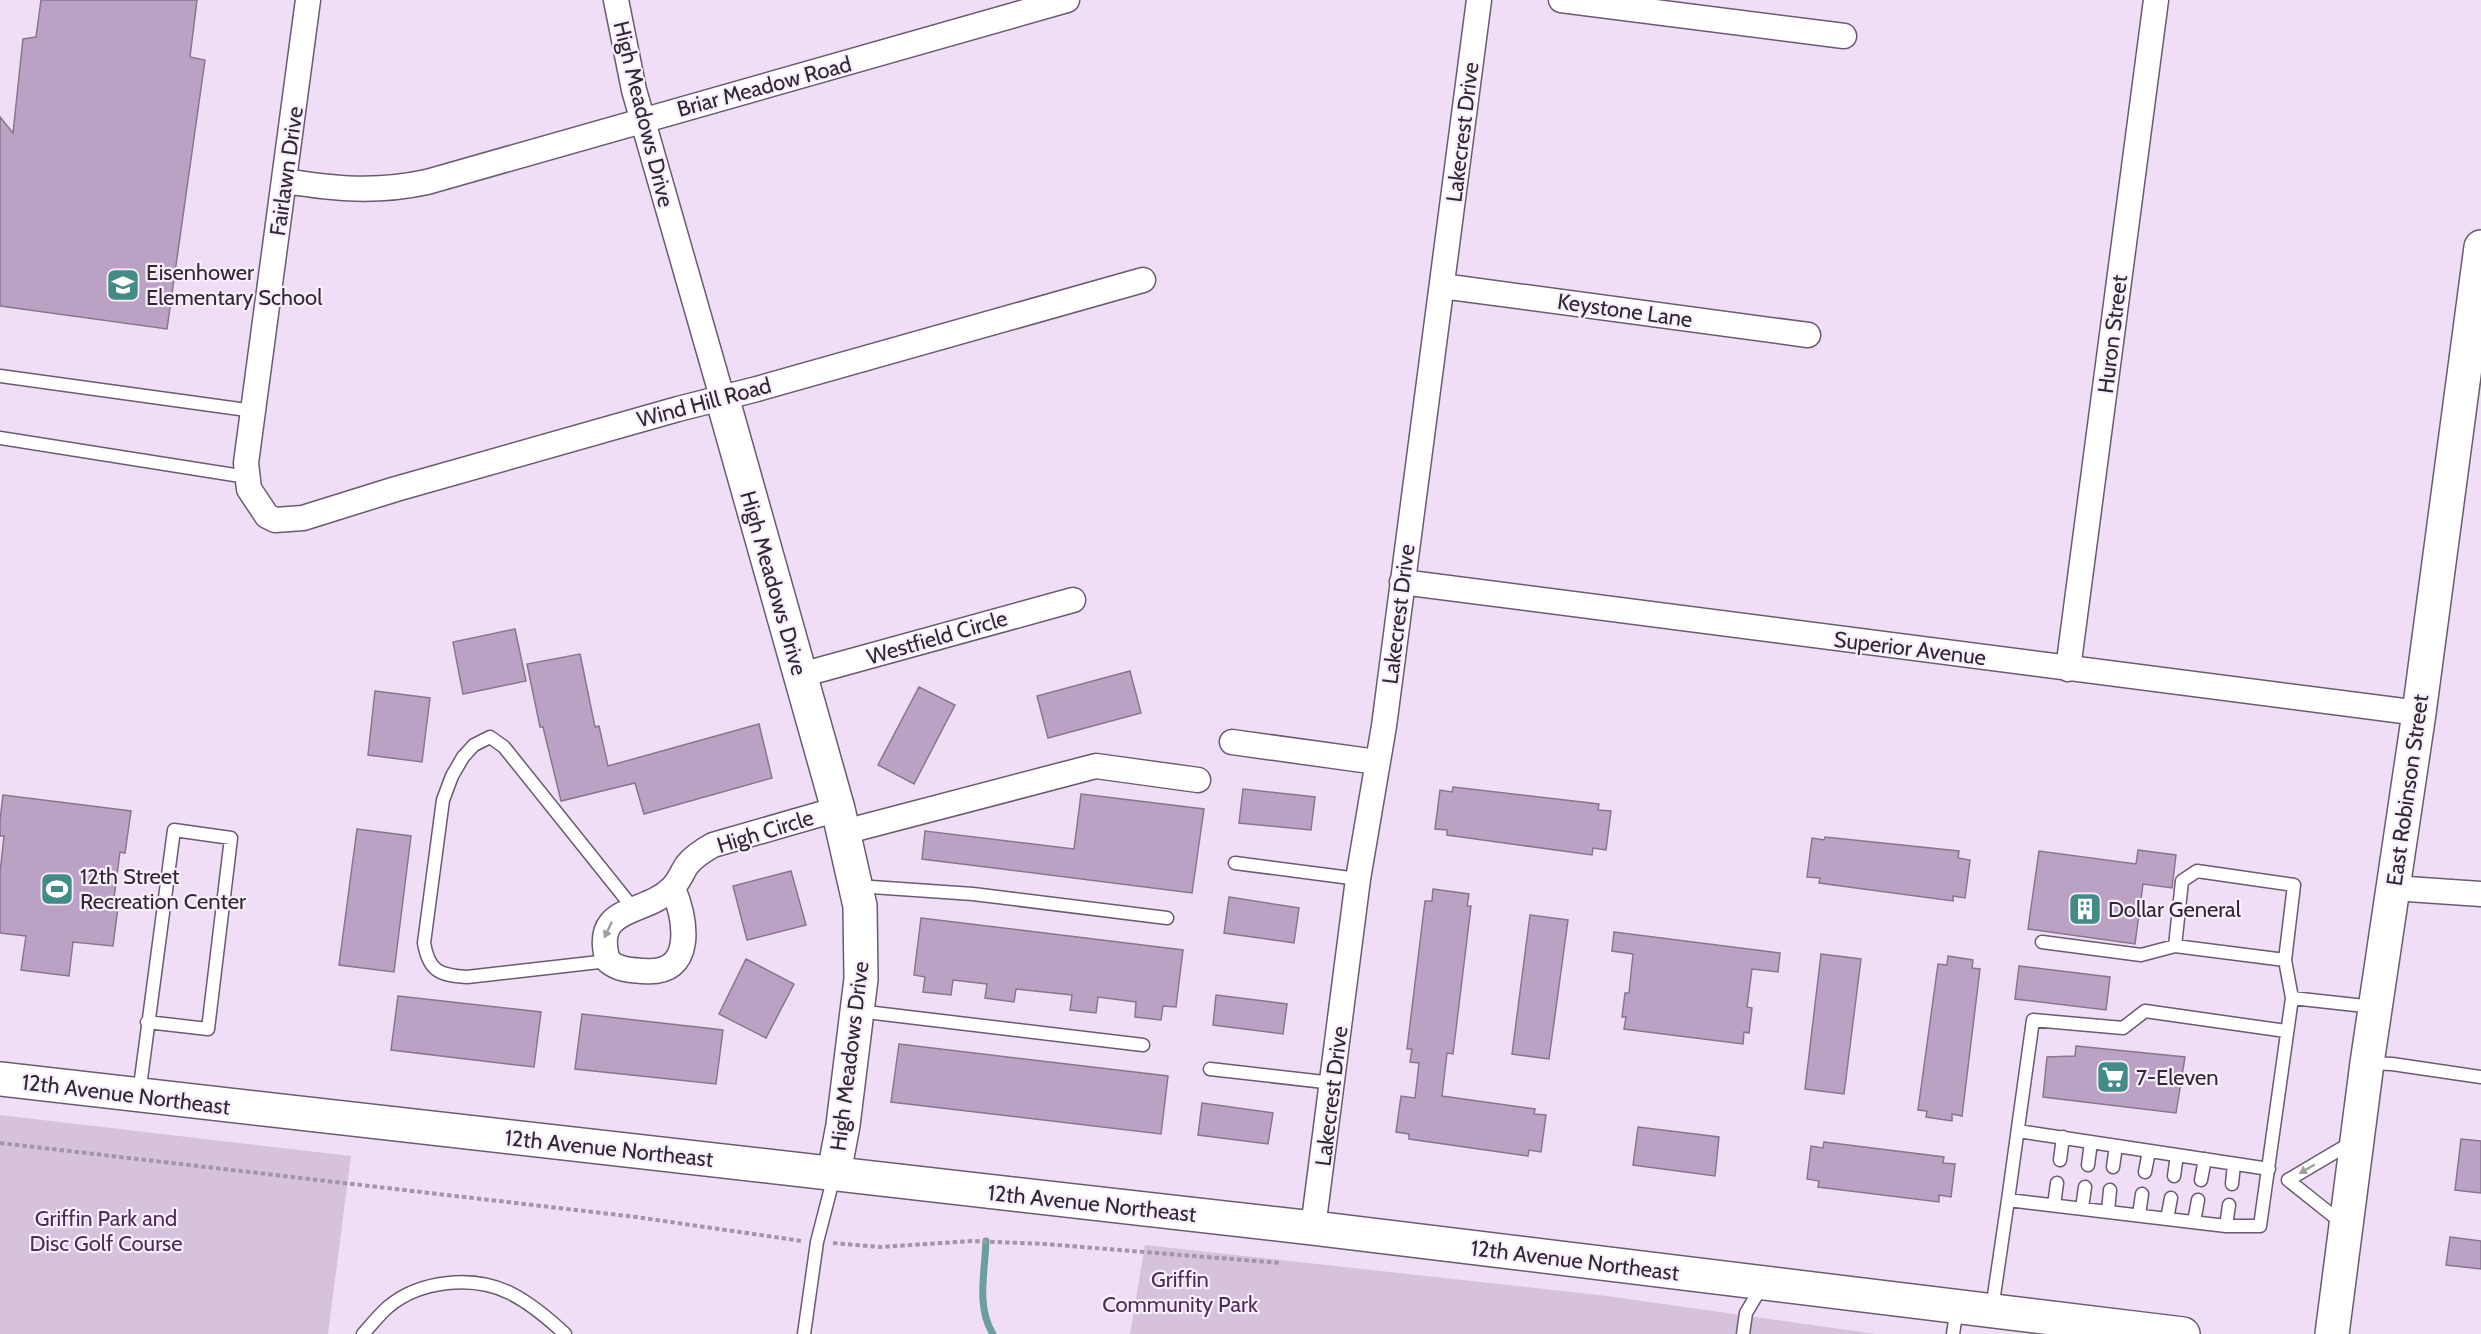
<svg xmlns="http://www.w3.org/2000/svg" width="2481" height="1334" font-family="Cabin,sans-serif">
<rect width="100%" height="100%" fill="#efdef5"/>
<path fill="#d7c2de" d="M0,1115L351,1156L328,1334H0Z
M1145,1245L1607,1296L1876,1334H1130Z"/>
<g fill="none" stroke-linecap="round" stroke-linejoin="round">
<path stroke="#6a9f9b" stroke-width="7" d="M986,1241C985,1272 976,1307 993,1334"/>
</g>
<path fill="#bba2c4" stroke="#87778d" stroke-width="1.5" d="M41,0H197L190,57L205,60L167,329L0,306V117L13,133L23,39L36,37Z
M515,629L526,681L463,694L453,642Z
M580,654L595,727L599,726L608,766L759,724L772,778L644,814L635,783L561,801L543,727H540L527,664Z
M1130,671L1141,713L1048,738L1037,696Z
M919,687L955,705L914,784L878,765Z
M375,691L430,698L422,762L368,755Z
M1453,787L1599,804L1598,810L1611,811L1606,850L1593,848L1592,855L1447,835V830L1435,829L1440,790L1452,792Z
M1243,789L1315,797L1311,830L1239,823Z
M1081,794L1204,809L1192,893L922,859L925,831L1074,849Z
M3,795L131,811L125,853L120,852L113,906L118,907L113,946L73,942L69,976L21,970L26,936L0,933V873L4,836H0V820Z
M357,829L411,836L394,972L339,965Z
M1825,837L1959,851L1958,858L1970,860L1965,898L1953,896V901L1819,883L1820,878L1807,877L1812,838L1824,840Z
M2138,850L2176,855L2172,888L2143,884L2135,944L2028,929L2039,851L2136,864Z
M791,871L806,925L747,940L733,886Z
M1433,889L1469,894L1467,906H1471L1453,1054L1447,1053L1442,1096L1535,1109L1534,1114L1546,1115L1541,1152L1529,1150L1528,1156L1409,1139V1134L1396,1132L1401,1096L1415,1098L1419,1063L1410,1062L1412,1049H1407L1425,901H1432Z
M1229,897L1299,908L1294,943L1224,933Z
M1530,915L1568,920L1549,1059L1512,1054Z
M921,918L1183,950L1176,1007L1163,1006L1161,1020L1135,1017L1136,1002L1098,997L1096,1013L1070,1010L1072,995L1016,989L1014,1002L985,998L987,984L953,980L951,995L923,992L925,977L914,975Z
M1614,932L1780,953L1778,972L1752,969L1747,1007L1752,1008L1749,1033L1744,1032L1743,1044L1624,1029L1626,1017H1622L1625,993H1629L1633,954L1612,951Z
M1821,954L1861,959L1844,1094L1805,1089Z
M1948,956L1973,960L1972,968L1980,969L1962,1116L1952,1114V1121L1926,1117L1927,1111L1918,1110L1938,964L1947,965Z
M746,959L794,984L766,1038L719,1014Z
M2019,966L2110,977L2106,1010L2015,999Z
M1216,995L1287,1004L1283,1034L1213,1025Z
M398,996L541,1012L534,1067L391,1050Z
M582,1014L723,1030L716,1084L575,1069Z
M899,1044L1168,1076L1161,1134L891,1102Z
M2076,1046L2185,1057L2176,1113L2043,1097L2047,1057L2075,1056Z
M1202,1103L1273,1113L1268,1144L1198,1135Z
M1638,1127L1719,1137L1715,1176L1633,1165Z
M2461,1139L2481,1141V1193L2455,1190Z
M1824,1142L1944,1157L1943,1163L1955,1164L1951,1197L1939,1195V1202L1818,1187L1819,1181L1807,1179L1811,1146L1823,1148Z
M2450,1237L2481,1241V1269L2446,1265Z"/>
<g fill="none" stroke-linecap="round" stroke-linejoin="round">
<defs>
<path id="lane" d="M0,376L254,411
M0,438L247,477
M1235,863L1358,879
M857,886L973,894L1167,918
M2042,942L2141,955L2175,946L2285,960
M608,961L467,977C440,975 429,972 424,943L443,800L452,776L463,757L474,745L490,737L504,747L633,908
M2292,998L2374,1007
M858,1011L1143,1045
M2368,1063L2392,1064L2481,1077
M1210,1069L1333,1083
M139,1094L174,830L231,838L208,1029L147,1022
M2018,1131L2269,1169
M2060,1160L2063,1137
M2088,1165L2091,1142
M2113,1167L2116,1146
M2145,1172L2149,1151
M2174,1176L2177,1155
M2201,1180L2205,1159
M2232,1184L2234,1164
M2008,1200L2033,1020L2123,1028L2145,1011L2286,1031
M2054,1205L2057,1183
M2082,1208L2085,1187
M2108,1211L2110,1190
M2139,1215L2142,1194
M2167,1219L2171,1198
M2194,1222L2198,1200
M2342,1223L2288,1180L2354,1141
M2226,1226L2229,1205
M1992,1309L2008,1200L2226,1226H2260L2292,998L2285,960L2294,885L2197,871L2182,881L2175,946
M363,1334C371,1325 379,1315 388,1307C420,1280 473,1275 510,1293C530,1303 549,1319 565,1334
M804,1334L817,1242L834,1176
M1743,1334L1746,1313L1762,1286
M1953,1334L1957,1308"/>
<path id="street" d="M308,0L246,463L249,489L267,516L275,520L303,518L396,489L678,409L757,389L1143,280
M616,0L634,90L722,397
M1561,0L1844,36
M285,181C335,189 376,193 427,182L1067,0
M1442,286L1808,335
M1402,582L2419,713
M2068,669L2156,0
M801,675L1073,600
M1232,742L1377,762
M844,832L1096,766L1198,780
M673,888C686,920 696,976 643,971C630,970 619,970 608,961C591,904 645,916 672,888C679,882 682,872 687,865C694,856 704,850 713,845L838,809
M2393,888L2481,894
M1313,1228L1358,879L1384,726L1479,0"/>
<path id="secondary" d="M722,397L838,809L860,906L861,979L843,1125L834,1173
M2332,1334L2367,1063L2419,713L2481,247"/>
<path id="primary" d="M0,1079L1313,1228L2183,1334"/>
</defs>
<use href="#lane" stroke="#6a5b6f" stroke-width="15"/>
<use href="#street" stroke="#6a5b6f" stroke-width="27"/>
<use href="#secondary" stroke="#6a5b6f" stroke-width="36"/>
<use href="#primary" stroke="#6a5b6f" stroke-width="36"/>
<path stroke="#a295a6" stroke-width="4" stroke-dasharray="4.5 3" stroke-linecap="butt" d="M0,1143L636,1217L802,1241
M833,1243L880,1247L971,1241L1045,1244L1281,1263"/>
<use href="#lane" stroke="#fff" stroke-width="12"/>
<use href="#street" stroke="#fff" stroke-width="24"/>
<use href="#secondary" stroke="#fff" stroke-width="33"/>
<use href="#primary" stroke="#fff" stroke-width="33"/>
</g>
<defs><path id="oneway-solid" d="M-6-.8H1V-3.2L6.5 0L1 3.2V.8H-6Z" transform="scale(1.5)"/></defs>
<g fill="#a19ea2">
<use href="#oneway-solid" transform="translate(608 930) rotate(115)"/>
<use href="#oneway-solid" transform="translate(2307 1169) rotate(150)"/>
</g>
<defs>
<symbol id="school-square" viewBox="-11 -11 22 22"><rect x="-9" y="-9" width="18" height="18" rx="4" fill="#438b87" stroke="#f8eefc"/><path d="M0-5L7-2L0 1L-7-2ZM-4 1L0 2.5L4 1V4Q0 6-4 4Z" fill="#fff"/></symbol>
<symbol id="stadium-square" viewBox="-11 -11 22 22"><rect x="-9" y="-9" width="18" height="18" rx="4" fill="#438b87" stroke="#f8eefc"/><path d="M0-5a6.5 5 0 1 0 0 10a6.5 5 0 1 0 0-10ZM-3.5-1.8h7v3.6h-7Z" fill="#fff"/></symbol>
<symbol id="building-square" viewBox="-11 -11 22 22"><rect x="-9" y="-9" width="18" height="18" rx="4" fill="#438b87" stroke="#f8eefc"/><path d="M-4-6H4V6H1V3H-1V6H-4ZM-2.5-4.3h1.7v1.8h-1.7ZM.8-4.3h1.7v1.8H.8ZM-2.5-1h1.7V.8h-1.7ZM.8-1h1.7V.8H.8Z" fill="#fff"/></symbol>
<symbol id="supermarket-square" viewBox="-11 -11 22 22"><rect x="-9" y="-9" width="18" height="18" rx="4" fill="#438b87" stroke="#f8eefc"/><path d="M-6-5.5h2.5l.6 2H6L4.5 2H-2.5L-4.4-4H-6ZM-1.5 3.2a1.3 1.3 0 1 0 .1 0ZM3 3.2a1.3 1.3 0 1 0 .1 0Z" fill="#fff"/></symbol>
</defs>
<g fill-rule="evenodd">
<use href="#school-square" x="104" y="266" width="38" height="38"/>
<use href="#stadium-square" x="38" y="870" width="38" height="38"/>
<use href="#building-square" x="2066" y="890" width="38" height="38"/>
<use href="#supermarket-square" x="2094" y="1058" width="38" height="38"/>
</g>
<g text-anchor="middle" stroke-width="4.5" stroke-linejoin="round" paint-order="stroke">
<g font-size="22" fill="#2f2831" stroke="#f8eefc">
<text transform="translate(764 86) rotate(-15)" y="8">Briar Meadow Road</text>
<text transform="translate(644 114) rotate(76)" y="8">High Meadows Drive</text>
<text transform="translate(1462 132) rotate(-83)" y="8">Lakecrest Drive</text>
<text transform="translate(286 171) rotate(-82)" y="8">Fairlawn Drive</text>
<text transform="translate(1625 310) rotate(8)" y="8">Keystone Lane</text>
<text transform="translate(2112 334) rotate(-83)" y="8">Huron Street</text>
<text transform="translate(704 402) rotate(-15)" y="8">Wind Hill Road</text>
<text transform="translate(774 583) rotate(74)" y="8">High Meadows Drive</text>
<text transform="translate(1398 614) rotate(-83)" y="8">Lakecrest Drive</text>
<text transform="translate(937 637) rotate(-16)" y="8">Westfield Circle</text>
<text transform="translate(1910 648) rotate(7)" y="8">Superior Avenue</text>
<text transform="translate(2407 790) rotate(-82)" y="8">East Robinson Street</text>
<text transform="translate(765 831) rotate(-17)" y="8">High Circle</text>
<text transform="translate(849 1056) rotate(-83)" y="8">High Meadows Drive</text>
<text transform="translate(126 1094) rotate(7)" y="8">12th Avenue Northeast</text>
<text transform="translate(1331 1096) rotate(-83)" y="8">Lakecrest Drive</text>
<text transform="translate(609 1148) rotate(6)" y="8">12th Avenue Northeast</text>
<text transform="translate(1092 1203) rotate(6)" y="8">12th Avenue Northeast</text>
<text transform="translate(1575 1260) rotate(7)" y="8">12th Avenue Northeast</text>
</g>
<g font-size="22" fill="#2f2831" stroke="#f8eefc" text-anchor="start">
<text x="146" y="280">Eisenhower<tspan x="146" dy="25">Elementary School</tspan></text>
<text x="80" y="884">12th Street<tspan x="80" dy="25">Recreation Center</tspan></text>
<text x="2108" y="917">Dollar General</text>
<text x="2136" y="1085">7-Eleven</text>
</g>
<g font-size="22" fill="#4e2c59" stroke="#f8eefc">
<text x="106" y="1226">Griffin Park and<tspan x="106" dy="25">Disc Golf Course</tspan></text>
<text x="1180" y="1287">Griffin<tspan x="1180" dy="25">Community Park</tspan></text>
</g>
</g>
</svg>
